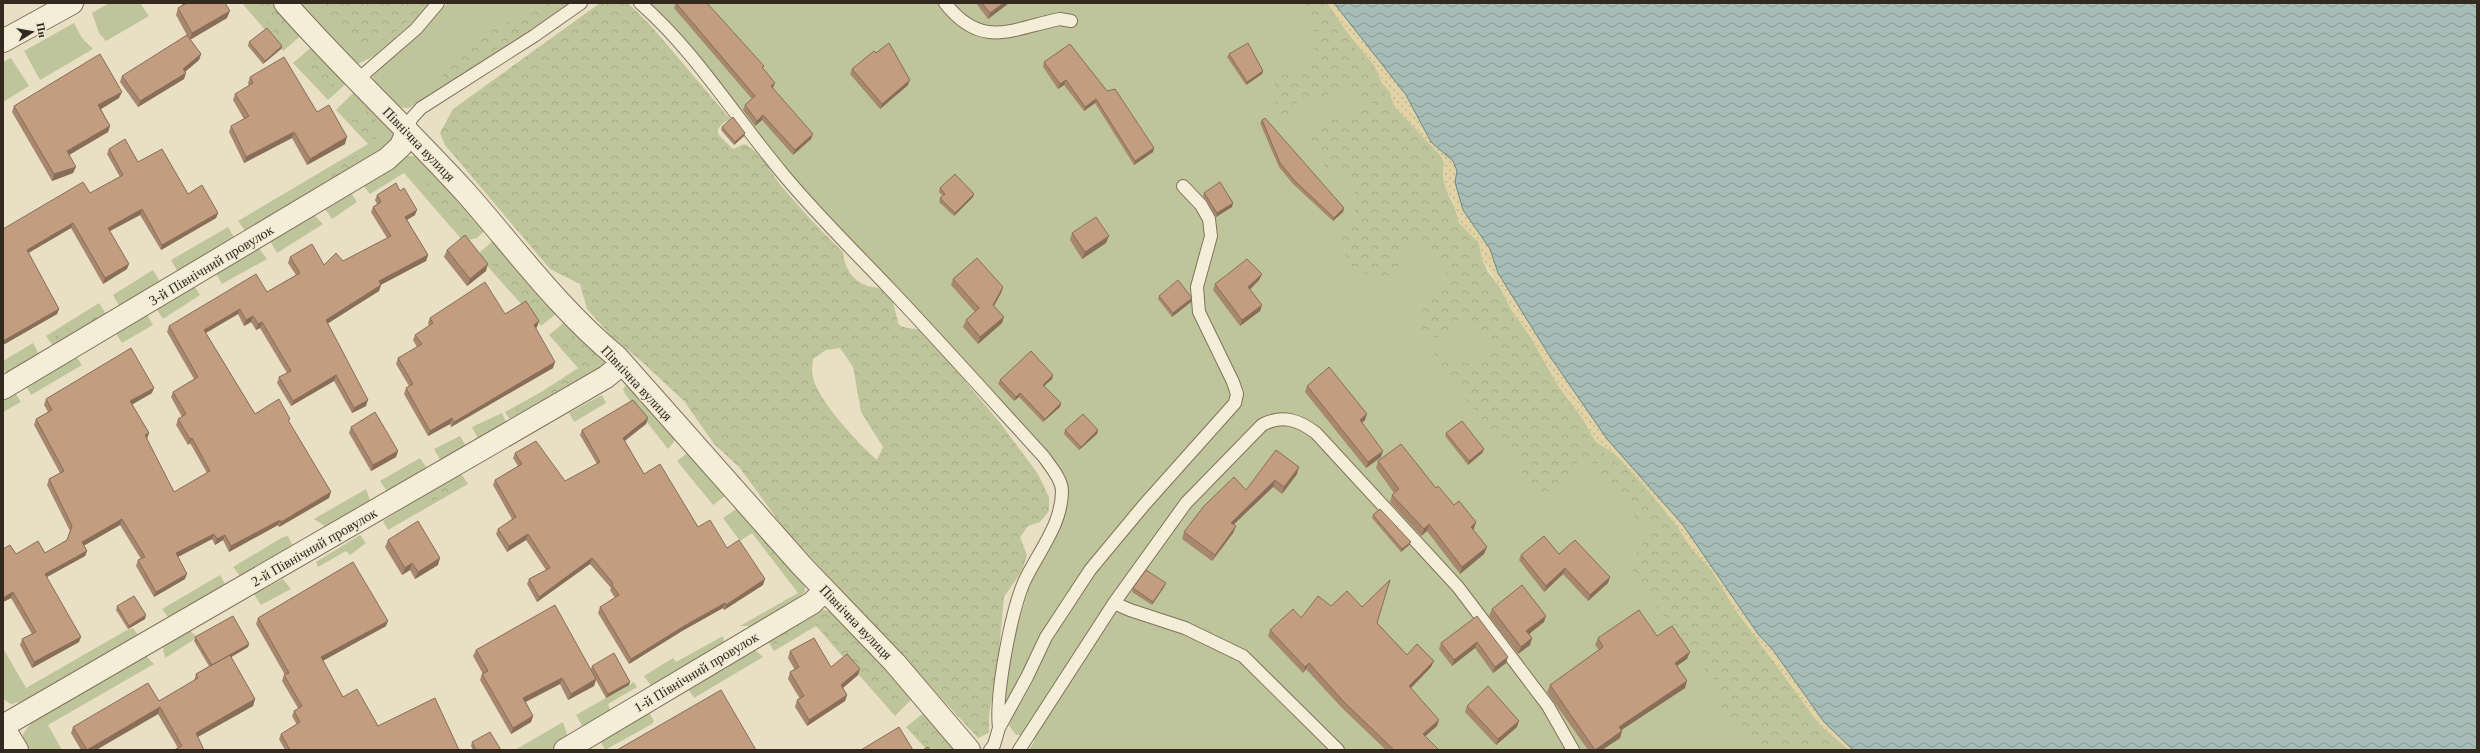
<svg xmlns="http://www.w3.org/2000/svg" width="2480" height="753" font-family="Georgia,serif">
<defs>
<pattern id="forest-crowns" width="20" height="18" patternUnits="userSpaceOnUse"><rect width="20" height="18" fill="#bfc59a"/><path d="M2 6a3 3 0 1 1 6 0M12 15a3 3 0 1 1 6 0" fill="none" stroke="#a5a984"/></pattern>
<pattern id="sand-dots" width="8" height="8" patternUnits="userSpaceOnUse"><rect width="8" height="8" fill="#e1d3a5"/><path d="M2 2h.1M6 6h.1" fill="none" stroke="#c2b58e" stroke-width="1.8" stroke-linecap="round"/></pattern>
<pattern id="water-waves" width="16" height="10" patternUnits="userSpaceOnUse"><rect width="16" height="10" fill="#a6bcb6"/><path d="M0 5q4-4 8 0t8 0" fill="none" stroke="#889993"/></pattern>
</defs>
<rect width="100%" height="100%" fill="#e9dfc5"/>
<path fill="#bfc59a" d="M109,3H140L149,16L106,41L99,33L92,13Z
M242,3H275L304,33L283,51Z
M294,3H435L374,56L354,66Z
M448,3H572L536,29L409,108L396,107L374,86L372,73Z
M648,3H1328L1347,32L1375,66L1382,83L1390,92L1394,106L1441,156L1444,163L1443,177L1448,194L1466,230L1479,242L1482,259L1488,272L1500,287L1512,311L1532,339L1557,384L1583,419L1595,441L1615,454L1648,490L1677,526L1692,549L1711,569L1735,609L1820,725L1849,750H1029L1035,740L1015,734L1000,712L1016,631L1030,585L1050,543L1066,490L829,220Z
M74,23L82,38L93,49L40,80L24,51Z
M314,45L349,81L328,100L293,63Z
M11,58L29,86L3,102V62Z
M356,90L390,127L393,135L389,150L248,235L238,221L368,144L336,110Z
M408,156H417L486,229L477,238L463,241L404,173L370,194L361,183Z
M349,190L357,202L332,219L323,206Z
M312,213L323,224L277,253L269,239Z
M228,227L237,242L181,277L171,260Z
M495,239L558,312L541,326L489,268L479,253Z
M257,246L267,259L222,284L215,272Z
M153,270L163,287L122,311L113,295Z
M193,284L200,295L163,319L155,307Z
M99,303L109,319L56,350L46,336Z
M146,313L153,325L122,343L115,332Z
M566,321L607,358V363L512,423L505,412L543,391L578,368L549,335Z
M33,343L41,358L8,376L3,368V361Z
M75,355L82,365L31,395L25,384Z
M626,385L631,387L677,438L668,449L625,394L623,389Z
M14,391L21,402L3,412V397Z
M602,395L606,403L574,422L569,413Z
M502,413L507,425L479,441L472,427Z
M460,436L467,448L442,463L434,449Z
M690,451L728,494L713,505L677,461Z
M420,458L428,470L387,491L380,481Z
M460,472L468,484L388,530L383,521Z
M366,489L371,503L328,528L314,519Z
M739,507L805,583V592L797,599L750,626H740L798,593L752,533L740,541L723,518Z
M360,535L366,543L350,555L346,551L318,567L316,562Z
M288,536L294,548L243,580L233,567L283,537Z
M220,575L228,589L171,621L162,609Z
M283,579L291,589L261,605L254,594Z
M821,609L833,612L912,699L895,716L816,626L774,651L766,638Z
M133,628L141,639L37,698L11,704L3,699V648L26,688L127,630Z
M188,629L196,636L192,641L165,658L162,643Z
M723,636L724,642L652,687L644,676L673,658L676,662Z
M751,647L763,657L694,698L686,686Z
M144,654L154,664L48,725L62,750H25L23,746V734L36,716Z
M634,682L637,687L608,704L611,712L584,729L576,715Z
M647,709L654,721L652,724L605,750L599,738Z
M926,714L957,750H927L906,727L921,715Z
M563,722L569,741L555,750H515Z"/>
<path fill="url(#forest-crowns)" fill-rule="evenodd" d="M250,3H271L280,12L288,26L281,38Z
M324,3H429L392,35L367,49C352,38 329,21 324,3Z
M549,3H566L446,82L441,74L493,29L515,18L531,14Z
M600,3H628L652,27L731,120L724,122L718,129V134L733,149L744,144C761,151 771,174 783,188C802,210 821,231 843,252C844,267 852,281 868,286C875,288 882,287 888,293C894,300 896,316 899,325C907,330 915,327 923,331L1001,424L1038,474L1049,497V511L1040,522L1028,526L1020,537L1027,555L1022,571L1004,597L998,662L989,716V733L978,738L783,527L739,467L714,444L684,401L641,361L612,337L587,309L580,284L550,269L445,145L440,133L453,109ZM840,348L853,367L861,412L883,447L877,460C860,445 817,400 813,377C811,372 813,364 813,359L826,350Z
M1302,3H1322L1336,16L1353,46L1372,66L1390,105L1398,116L1434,154L1439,165L1443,188L1453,212L1464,232L1476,246L1485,271L1510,314L1536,352L1551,380L1600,450L1628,472L1664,512L1653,526L1645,525L1633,516L1615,490L1586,456L1572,467L1565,486L1554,491L1539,492L1529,485L1515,459L1432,358L1435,350C1463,361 1462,373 1489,350L1487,335L1472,320L1457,324L1438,338L1426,335L1418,330C1421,305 1432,294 1448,276C1440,261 1429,241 1411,235L1394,275C1382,276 1364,277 1354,268C1352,266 1342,250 1339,245L1358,203L1353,190L1344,178L1327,170L1315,153L1311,137C1318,128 1324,121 1335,117C1349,111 1362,116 1373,103L1362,97L1353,87L1336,89L1321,99L1302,95L1288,116L1279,114C1274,100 1270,88 1278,75L1304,74C1319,49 1317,27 1302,3Z
M319,62L329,67L338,78L329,92C317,89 314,78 309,68Z
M366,111L375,118L380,133L376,140L369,138L351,120Z
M357,155L352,172L310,191L308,184L318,176Z
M426,181L439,183L473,223L463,230L427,192Z
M490,255C495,258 502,260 507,263C521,272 546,301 548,317L543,319L534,315L488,259Z
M93,309L100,311L103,316L58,344L53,339C55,334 86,314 93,309Z
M564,328L603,361L596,368L587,370L569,354L557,337L559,332Z
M576,373L566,387L523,412L518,414L513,411L562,379Z
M454,481L463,484L421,508L419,502Z
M1669,522L1709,571L1732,613L1771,658L1813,721L1845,750H1761C1758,746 1756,740 1752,737C1736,720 1726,734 1717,706L1722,695L1716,681L1698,662L1633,575C1633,571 1632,566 1633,562C1638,548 1655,526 1669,522Z
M757,531L797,576L800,584L797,586L790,580L759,537Z
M817,612L831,614L905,694L906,700L895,709L889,707L815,623L775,645L770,639Z
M923,717L952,750H929L908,727Z
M633,721H638L641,724L638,729L610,746L608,741Z"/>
<path fill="url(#sand-dots)" d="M1328,3H1334L1406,95L1431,142L1453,160L1457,171L1456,182L1463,210L1490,249L1498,273L1549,355L1607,439L1683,525L1758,634L1773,650L1824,722L1853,750H1849L1820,725L1735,609L1711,569L1692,549L1677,526L1648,490L1615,454L1595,441L1583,419L1557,384L1532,339L1512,311L1500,287L1482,259L1479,242L1459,223L1454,204L1445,186L1443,177L1444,163L1441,156L1394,106L1390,92L1382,83L1375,66L1347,32Z"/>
<path fill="url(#water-waves)" stroke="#6e8983" d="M1334,3H2477V750H1853L1824,722L1773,650L1758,634L1683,525L1607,439L1549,355L1498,273L1490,249L1463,210L1455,182L1457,171L1453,161L1431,142L1406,95Z"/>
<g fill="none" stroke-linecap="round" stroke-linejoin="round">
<defs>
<path id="service" d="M640,3C696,52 735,117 783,174C816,214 853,250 889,288C941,343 992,400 1044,457C1050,466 1062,479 1062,491C1062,525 1038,552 1024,582C1011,613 995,695 999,728
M945,3C982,50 1011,29 1060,19L1071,21
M357,80L416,29L438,3
M407,131L411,119L421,108L534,36L581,3
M1114,603L1130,610L1185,628L1243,656L1338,750
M990,750L994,745L999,728L1027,677L1046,637L1090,570L1144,505L1235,403L1237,394L1233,382L1199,312L1197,287L1211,236L1209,219L1201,205L1183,186
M1019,750L1114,603L1186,503L1262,425C1282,414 1299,420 1316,433L1458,587L1548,706L1573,750"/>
<path id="minor" d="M285,3C343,69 408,129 467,194C516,250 559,309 617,357L802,566L895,663L969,750
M3,41L72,3
M3,388L387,159L401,146L407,131
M3,726L506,435L606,377L622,364
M3,727L17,750
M565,750L812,603L825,590"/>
</defs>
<use href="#service" stroke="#81715d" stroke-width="14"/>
<use href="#minor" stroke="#81715d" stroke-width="24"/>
<use href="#service" stroke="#f4edd7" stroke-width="12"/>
<use href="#minor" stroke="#f4edd7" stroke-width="22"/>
</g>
<path fill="#a7876d" d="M181,3H225L227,18L190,39L201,54L199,60L185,72L184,79L138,107L120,82L122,76L189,39L176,15L178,8L183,6Z
M676,3L763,68L773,88L811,139L793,155L762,120L755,126L743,110L745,105L752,99L674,8Z
M976,3H1009L988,19Z
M249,42L282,46L281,49L263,64L248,46Z
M1070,44L1153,152L1134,165L1095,103L1084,111L1064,85L1058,89L1043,67L1044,62Z
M876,53L908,85L880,109L850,74L852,69Z
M1229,54L1262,74L1246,85L1227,57Z
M250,77L317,112L345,144L307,165L292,138L244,163L229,132L231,126L244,119L233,100L235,94L249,86L248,83Z
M119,98L101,109L110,126L108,132L69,155L73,173L52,181L12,112L14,106Z
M1262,120L1344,208L1343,212L1333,221L1293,184L1279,167L1260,123Z
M722,127L745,133L744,136L734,145L721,130Z
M109,149L138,162L218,213L216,218L161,250L140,215L110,231L127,269L103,284L71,228L28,253L59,309L57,314L3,345V229L90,193L120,177L107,154Z
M940,188L973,197L954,216L939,202L940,198L943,196L939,192Z
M1204,193L1232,207L1216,217L1203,196Z
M377,195L415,215L407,220L428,255L426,261L381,284V285L379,291L327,323L366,406L352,413L334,381L291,406L277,383L279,377L287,373L260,328L256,330L251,322L244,326L238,314L206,333L255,414L289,423L329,498L279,527L278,525L229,552L223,540L215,545L212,539L178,557L185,579L154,597L136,566L138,560L141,559L120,525L84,545L87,551L85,556L47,577L79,642L32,668L20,645L22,639L32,634L11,598L3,602V549L16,554L45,553L67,540L70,531L47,485L49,479L60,473L34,425L36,419L48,412L44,405L46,399L152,393L132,404L149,433L147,439L174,492L207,473L190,443L188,445L176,425L178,419L182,417L171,397L173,392L194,379L167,332L169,326L267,292L296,275L288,263L290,257L324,265L343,261L387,238L371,212L373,207L377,204L375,200Z
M1072,233L1106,243L1082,259L1070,240Z
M447,250L486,271L467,286L444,257Z
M1262,274L1259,280L1250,290L1262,305L1260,311L1240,326L1213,290L1215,284Z
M953,279L1003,287L1001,293L994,306L1002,323L978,344L963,327L966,320L975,312L951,285Z
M1159,296L1191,302L1172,317L1158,299Z
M505,314L539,321L537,327L536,328L553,368L451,427L450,424L428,436L404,394L406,388L409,386L396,364L398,358L417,347L413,340L415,335L429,326L428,323L430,318Z
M1052,379L1044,386L1061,403L1060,407L1043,422L1019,397L1014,401L998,384L1000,380Z
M1307,386L1365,420L1362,423L1381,457L1366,468L1305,392Z
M648,418L646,424L625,441L644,474L698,527L727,548L763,585L724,610L723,608L682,631L629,664L598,613L600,607L615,598L610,590L611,588L590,564L537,602L527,584L529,579L546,570L526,540L507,552L496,534L498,529L512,519L493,485L495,480L518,466L513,458L515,453L565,481L597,464L580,435L582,430Z
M351,427L398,451L396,457L371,471L349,433Z
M1065,430H1098L1097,434L1079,450L1064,434Z
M1446,433L1484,449L1482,453L1468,465L1445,436Z
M1378,461L1436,488L1474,529L1473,530L1487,547L1484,554L1460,574L1427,531L1421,536L1390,502L1392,495L1394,493L1376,468Z
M1297,474L1282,494L1273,487L1234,524L1236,526L1233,533L1212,561L1182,539L1184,532L1246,490Z
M1373,515L1411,542L1409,545L1401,552L1372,518Z
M388,540L438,565L415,579L410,570L402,575L385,547Z
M1559,554L1608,583L1588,601L1563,574L1544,592L1519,560L1521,555Z
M1166,583L1164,587L1152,605L1132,592L1133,588Z
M117,606L145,619L128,629L116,610Z
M1331,606L1377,623L1407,655L1431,667L1411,688L1437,726L1425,736L1439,750H1386L1342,708L1306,669L1303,673L1268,636L1270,630L1301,618Z
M1492,609L1544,622L1529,634L1532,638L1530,645L1518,654L1489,616Z
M1477,616L1506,663L1493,673L1475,648L1452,666L1439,649L1441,643Z
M258,618L386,626L322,661L343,697L378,726L459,750H285L279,739L281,734L297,725L292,716L294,711L298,708L282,681L284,675H285L256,624Z
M1657,636L1687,659L1677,666L1685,688L1621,730L1622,731L1620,738L1602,750H1588L1547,692L1550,685L1599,650L1595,645L1598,638Z
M195,637L249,644L248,647L231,657L255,699L253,706L178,748L158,714L96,750H81L71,733L73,727L159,701L194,681L196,674L209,666L194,641Z
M476,650L591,669L592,666L629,685L606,698L596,680L594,686L568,700L560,684L526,702L533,716L531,722L511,734L480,680L482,674H483L473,656Z
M790,651L831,667L860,669L858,675L843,688L847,695L845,701L807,726L795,707L797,700L800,699L788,679L790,672L795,670L788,658Z
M1467,706L1517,727L1496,745L1465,712Z
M472,742L501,750H473L471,746Z"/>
<path fill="#886e59" d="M1004,3H1009L988,19L990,13Z
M230,11L227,18L190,40L192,33Z
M282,46L281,49L263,64L265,61Z
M201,54L199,60L181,75L183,69Z
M1263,71L1262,74L1246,85L1247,82Z
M186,73L184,79L138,107L140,101Z
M910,80L908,85L880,109L882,104Z
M1066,80L1064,85L1058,89L1060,84Z
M775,83L773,88L769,91L771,86Z
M122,92L119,98L96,112L98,105Z
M1096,99L1095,103L1084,111L1085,107Z
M763,115L762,120L755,126L757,121Z
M110,126L108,132L64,158L67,151Z
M294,132L292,138L244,163L246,157Z
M745,133L744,136L734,145L735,142Z
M813,134L811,139L793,155L795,150Z
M347,137L345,144L307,165L310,159Z
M1154,148L1153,152L1134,165L1135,161Z
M76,167L73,173L52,181L54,174Z
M974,194L973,197L954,216L955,213Z
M1233,203L1232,207L1216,217L1217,213Z
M1344,208L1343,212L1333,221L1334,218Z
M142,209L140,215L106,233L108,228Z
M417,210L415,215L403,222L405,217Z
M218,213L216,218L161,250L162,245Z
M73,223L71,228L25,255L27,250Z
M1109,236L1106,243L1082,259L1085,252Z
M428,255L426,261L377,287L379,281Z
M129,264L127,269L103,284L105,278Z
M488,264L486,271L467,286L470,279Z
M1262,274L1259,280L1246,293L1248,287Z
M381,285L379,291L324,326L326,320Z
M1003,287L1001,293L991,311L993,305Z
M1192,298L1191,302L1172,317L1173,313Z
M1262,305L1260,311L1240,326L1242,320Z
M59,309L57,314L3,345V341Z
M240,309L238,314L202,335L204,330Z
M253,316L251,322L244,326L246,320Z
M1004,317L1002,323L978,344L980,337Z
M539,321L537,327L532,331L534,325Z
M262,322L260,328L256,330L258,324Z
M555,362L553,368L451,427L454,422Z
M336,375L334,381L291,406L293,401Z
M1053,375L1052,379L1042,388L1043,385Z
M154,388L152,393L128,407L130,401Z
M1020,393L1019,397L1014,401L1016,397Z
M368,400L366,406L352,413L354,408Z
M1061,403L1060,407L1043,422L1045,419Z
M1367,414L1365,420L1358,426L1360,420Z
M452,418L450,424L428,436L430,431Z
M648,418L646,424L621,443L623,438Z
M1098,430L1097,434L1079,450L1081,447Z
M149,433L147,438L143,441L145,435Z
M192,438L190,443L188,445L190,439Z
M1484,449L1482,453L1468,465L1469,461Z
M398,451L396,457L371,471L373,465Z
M1383,451L1381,457L1366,468L1368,462Z
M1299,467L1297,474L1282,494L1284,487Z
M1275,480L1273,487L1229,529L1231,523Z
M331,492L329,498L279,527L281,522Z
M122,519L120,525L80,548L82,542Z
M280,520L278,525L229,552L231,546Z
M1476,522L1474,529L1468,534L1471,527Z
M1429,524L1427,531L1421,536L1424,529Z
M1236,526L1233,533L1212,561L1215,555Z
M214,534L212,539L174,559L176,553Z
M528,534L526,540L507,552L509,546Z
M225,535L223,540L215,545L217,539Z
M1411,542L1409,545L1401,552L1402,549Z
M1487,547L1484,554L1460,574L1462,567Z
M87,551L85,556L43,579L45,574Z
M440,558L438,565L415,579L418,572Z
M592,558L590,564L537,602L539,597Z
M412,563L410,570L402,575L405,568Z
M1565,568L1563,574L1544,592L1546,586Z
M187,574L185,579L154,597L156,592Z
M1610,577L1608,583L1588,601L1590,595Z
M765,579L763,585L724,610L726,605Z
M1166,583L1164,587L1152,605L1153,602Z
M13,592L11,598L3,602V598Z
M725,603L723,608L682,631L629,664L631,659L684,626Z
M146,615L145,619L128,629L129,626Z
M1546,616L1544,622L1524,638L1526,631Z
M388,621L386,626L319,663L321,657Z
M81,637L79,642L32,668L34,662Z
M1532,638L1530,645L1518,654L1521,647Z
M1477,642L1475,648L1452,666L1454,660Z
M249,644L248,647L211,669L212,665Z
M1690,652L1687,659L1672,669L1675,663Z
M1508,657L1506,663L1493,673L1495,667Z
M1434,661L1431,667L1407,692L1409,686Z
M1309,663L1306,669L1303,673L1305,667Z
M860,669L858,675L839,691L841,685Z
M562,678L560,684L521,704L523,698Z
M596,679L594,686L568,700L571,694Z
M1687,681L1685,688L1617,733L1619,727Z
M630,682L629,685L606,698L608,694Z
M847,695L845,701L807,726L809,720Z
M255,699L253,706L194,739L196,733Z
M160,707L158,714L96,750H87Z
M533,716L531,722L511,734L513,728Z
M1439,720L1437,726L1421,740L1423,734Z
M1519,721L1517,727L1496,745L1498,739Z
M1622,731L1620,738L1602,750H1595Z"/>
<path fill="#c29d7f" stroke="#886e59" d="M187,3H225L230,11L192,33L178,8Z
M676,3H707L764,66L762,67L775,83L771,86L813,134L795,150L763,115L757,121L745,105L755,96Z
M982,3H1004L990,13Z
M267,28L282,46L265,61L249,42Z
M187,35L201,54L183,69L186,73L140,101L122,76Z
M889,43L910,80L882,104L852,69L874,51L876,53Z
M1248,43L1263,71L1247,82L1229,54Z
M1070,44L1107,91L1115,89L1154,148L1135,161L1096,99L1085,107L1066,80L1060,84L1044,62Z
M100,54L122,92L98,105L110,126L67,151L76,167L54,174L14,106Z
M284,57L317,112L329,105L347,137L310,159L294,132L246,157L231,126L249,116L235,94L253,83L250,77Z
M733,117L745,133L735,142L722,127Z
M1265,118L1344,208L1334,218L1295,181L1280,163L1262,120Z
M125,139L138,162L162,149L188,194L202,185L218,213L162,245L142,209L108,228L129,264L105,278L73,223L27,250L59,309L3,341V229L83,182L90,193L123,175L109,149Z
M955,174L974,194L955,213L940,198L945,194L940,188Z
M1220,182L1233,203L1217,213L1204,193Z
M396,183L400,191L404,188L417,210L405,217L428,255L379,281L381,285L326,320L368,400L354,408L336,375L293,401L279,377L291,371L262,322L258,324L253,316L246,320L240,309L204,330L255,414L279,399L290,419L288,420L331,492L281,522L280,520L231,546L225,535L217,539L214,534L176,553L187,574L156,592L138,560L145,557L122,519L82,542L87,551L45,574L81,637L34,662L22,639L36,632L13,592L3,598V549L10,545L16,554L38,541L45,553L67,540L72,526L49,479L64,471L36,419L52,410L46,399L131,348L154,388L130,401L149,433L145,435L174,492L210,471L192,438L190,439L178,419L186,414L173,392L198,377L169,326L256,274L267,292L300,273L290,257L312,244L324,265L336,253L343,261L391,236L373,207L381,202L377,195Z
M1096,217L1109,236L1085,252L1072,233Z
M465,235L488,264L470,279L447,250Z
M977,258L1003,287L993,305L1004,317L980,337L966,320L979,308L953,279Z
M1247,259L1262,274L1248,287L1262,305L1242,320L1215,284Z
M1178,280L1192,298L1173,313L1159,296Z
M485,282L505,314L526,301L539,321L534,325L555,362L454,422L452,418L430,431L406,388L413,384L398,358L422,344L415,335L433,323L430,318Z
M1031,351L1053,375L1043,385L1061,403L1045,419L1020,393L1016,397L1000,380Z
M1329,367L1367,414L1360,420L1383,451L1368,462L1307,386Z
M633,400L648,418L623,438L644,474L660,464L698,527L710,520L727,548L739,540L765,579L726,605L725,603L684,626L631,659L600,607L619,595L612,585L613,583L592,558L539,597L529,579L550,568L528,534L509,546L498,529L516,517L495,480L522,464L515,453L536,441L565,481L600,462L582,430Z
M375,412L398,451L373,465L351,427Z
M1083,414L1098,430L1081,447L1065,430Z
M1462,421L1484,449L1469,461L1446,433Z
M1401,444L1436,488L1438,486L1454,505L1459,501L1476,522L1471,527L1487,547L1462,567L1429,524L1424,529L1392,495L1399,489L1378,461Z
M1276,450L1299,467L1284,487L1275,480L1231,523L1236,526L1215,555L1184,532L1204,506L1234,477L1246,490Z
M1380,509L1411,542L1402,549L1373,515Z
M418,521L440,558L418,572L412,563L405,568L388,540Z
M1544,536L1559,554L1575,540L1610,577L1590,595L1565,568L1546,586L1521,555Z
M353,562L388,621L321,657L343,697L357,689L378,726L435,698L459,750H290L281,734L300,722L294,711L302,706L284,675L289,673L258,618Z
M1146,570L1166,583L1153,602L1133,588Z
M1390,580L1377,623L1407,655L1417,644L1434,661L1409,686L1439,720L1423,734L1439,750H1394L1344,702L1309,663L1305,667L1270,630L1293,609L1301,618L1318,596L1331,606L1347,591L1362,607Z
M1522,585L1546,616L1526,631L1532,638L1521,647L1492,609Z
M134,596L146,615L129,626L117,606Z
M555,605L596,679L571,694L562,678L523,698L533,716L513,728L482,674L488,671L476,650Z
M1639,610L1657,636L1672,626L1690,652L1675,663L1687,681L1619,727L1622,731L1595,750L1550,685L1603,647L1598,638Z
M233,616L249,644L212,665L195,637Z
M1477,616L1508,657L1495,667L1477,642L1454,660L1441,643Z
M814,638L831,667L847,654L860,669L841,685L847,695L809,720L797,700L804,696L790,672L799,667L790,651Z
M614,653L630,682L608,694L592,666Z
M230,655L255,699L196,733L204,750H174L182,746L160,707L87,750L73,727L148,683L159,701L198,678L196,674Z
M1488,686L1519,721L1498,739L1467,706Z
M721,690L756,750H617Z
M899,727L913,750H861Z
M490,732L501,750H476L472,742Z
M928,747L930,750H923Z"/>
<g text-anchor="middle" stroke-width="3" stroke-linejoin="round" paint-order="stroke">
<g font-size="14" fill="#33291f" stroke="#f1e9d3">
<text transform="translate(419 144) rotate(46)" y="5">Північна вулиця</text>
<text transform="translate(211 265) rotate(-31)" y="5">3-й Північний провулок</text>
<text transform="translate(637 383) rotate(47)" y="5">Північна вулиця</text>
<text transform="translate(314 547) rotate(-30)" y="5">2-й Північний провулок</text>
<text transform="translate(856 622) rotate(46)" y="5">Північна вулиця</text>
<text transform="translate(696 672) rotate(-31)" y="5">1-й Північний провулок</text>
</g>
</g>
<rect width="2480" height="753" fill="none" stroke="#33291f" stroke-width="8"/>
<g transform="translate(32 32) rotate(79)" stroke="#f1e9d3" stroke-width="3" paint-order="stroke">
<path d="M0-3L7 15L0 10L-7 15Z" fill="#33291f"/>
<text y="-6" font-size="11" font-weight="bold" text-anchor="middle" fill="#33291f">Пн</text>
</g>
</svg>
